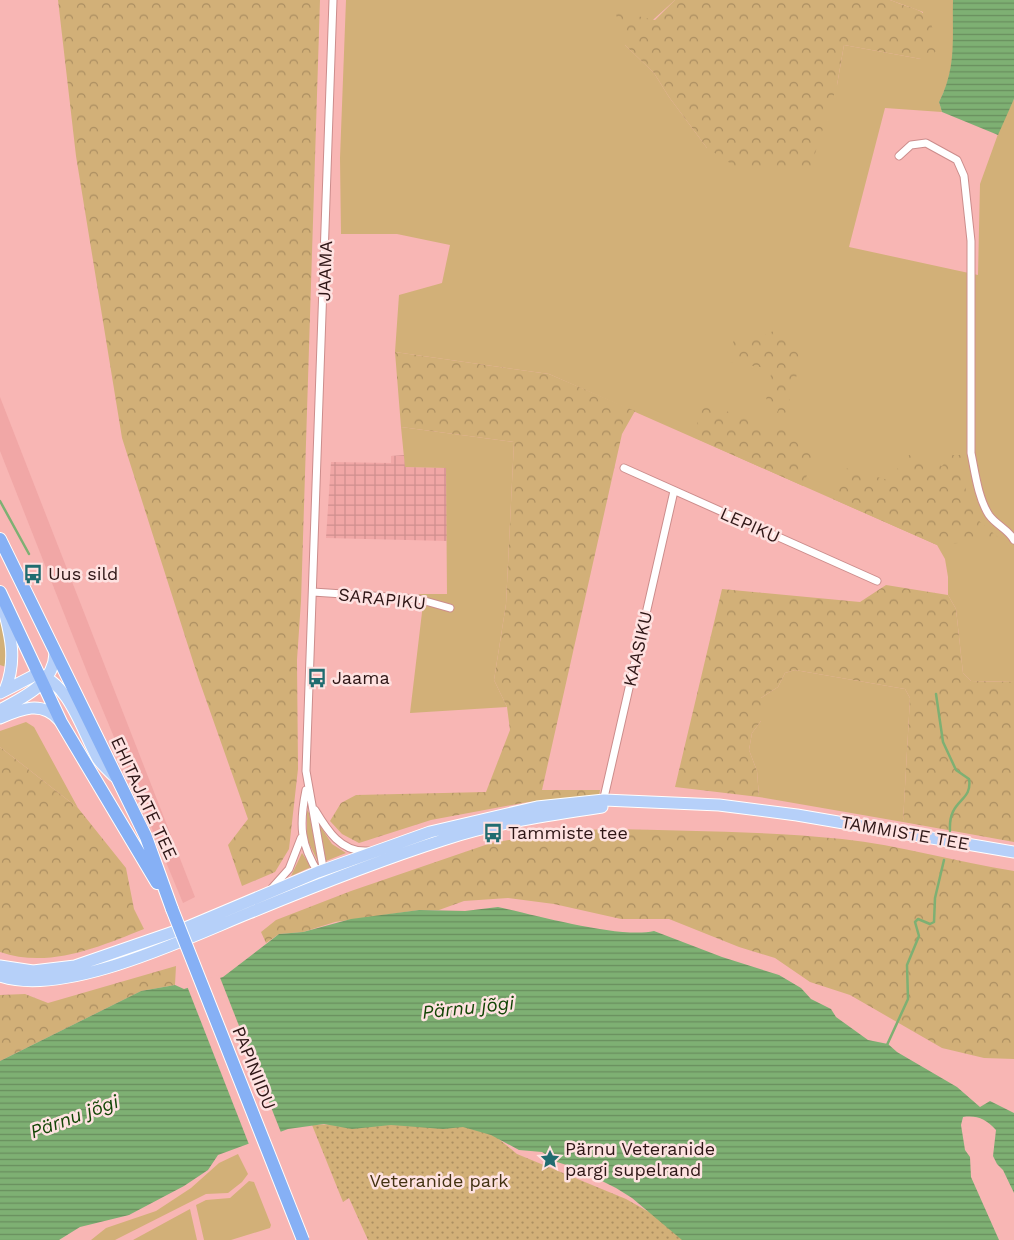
<svg xmlns="http://www.w3.org/2000/svg" width="1014" height="1240" font-family="'Work Sans',sans-serif">
<defs>
<pattern id="industrial-grid" width="8" height="8" patternUnits="userSpaceOnUse" patternTransform="scale(1.25)"><rect width="8" height="8" fill="#f1a7a6"/><path d="M0 4h8M4 0v8" fill="none" stroke="#cf8f8e"/></pattern>
<pattern id="forest-crowns" width="20" height="18" patternUnits="userSpaceOnUse" patternTransform="scale(1.25)"><rect width="20" height="18" fill="#d2b078"/><path d="M2 6a3 3 0 1 1 6 0M12 15a3 3 0 1 1 6 0" fill="none" stroke="#ab8e61"/></pattern>
<pattern id="park-dots" width="8" height="8" patternUnits="userSpaceOnUse" patternTransform="scale(1.25)"><rect width="8" height="8" fill="#d2b078"/><path d="M2 2h.1M6 6h.1" fill="none" stroke="#ab8e61" stroke-width="1.8" stroke-linecap="round"/></pattern>
<pattern id="water-rules" width="6" height="5" patternUnits="userSpaceOnUse" patternTransform="scale(1.25)"><rect width="6" height="5" fill="#7eb073"/><path d="M0 2.5h6" fill="none" stroke="#688e5d"/></pattern>
</defs>
<rect width="100%" height="100%" fill="#f8b6b4"/>
<path fill="#f1a7a6" d="M0,397L195,897L183,903L89,677L0,451Z"/>
<path fill="url(#industrial-grid)" d="M404,455L405,467L446,468L448,541L326,538L331,462L391,463V456Z"/>
<path fill="#d2b078" d="M346,0H675L625,45L654,73L669,97L707,148L837,85L844,45L921,59L923,12L890,0H953C953,38 957,68 939,102L942,112L885,108L849,247L978,275L980,184L1002,123L1014,99V682L971,681L963,673L956,609L948,595V577L945,559L937,545L549,374L395,352L399,295L442,283L450,245L397,234H341L340,158Z
M401,427L514,442L506,604L494,680L507,707L410,713L423,604L419,594H447L446,468L405,467Z
M0,618L5,638L6,667L0,665Z
M795,670L905,689L910,698L903,822L759,797L757,771L749,750L752,733L761,721V698L778,687L785,673Z
M26,722L34,727L78,808L0,747V731Z
M307,810L309,813L319,864L307,839Z
M319,824L332,844L346,853L326,861Z
M302,853L311,867L291,876Z
M238,1154L248,1174L242,1182L228,1193L206,1194L115,1240H91L106,1228L156,1211L191,1188L219,1163Z
M249,1181L254,1182L271,1225L270,1228L231,1240H204L196,1205L206,1200L230,1198Z
M190,1209L197,1240H133Z"/>
<path fill="url(#forest-crowns)" d="M58,0H320L301,601L297,660L298,769L289,849L275,872L242,886L228,845L248,819L198,677L122,438L76,156Z
M675,0H890C928,15 930,7 937,50L931,56L921,59L844,45L837,85L811,166L739,169L707,148L669,97L654,73L625,45L615,11L655,20Z
M778,329L803,354L781,428L814,456L803,486L693,437L704,403L772,428L779,407L766,400L772,369L728,362L734,339L762,336Z
M395,352L549,374L635,411L622,434L542,790H600L599,796L528,802L431,820L359,843L342,834L330,821L341,803L356,795L486,792L510,730L507,707L494,680L506,604L514,442L401,427Z
M909,455L942,466L951,455H963L966,494L978,520L1000,539L937,545L833,499L842,467L888,480Z
M886,585L948,595L956,609L963,673L971,681L1014,682V842L903,822L910,698L905,689L795,670L785,673L778,687L761,698V721L752,733L749,750L757,771L759,797L675,787L722,589L860,602Z
M0,747L78,808L126,868L134,909L144,929C99,947 49,969 0,952Z
M610,829C687,831 765,831 842,839C900,845 956,862 1014,871V1059L984,1058L942,1048L850,995L810,982L775,958L739,947L669,919H621L554,904L508,898L464,901L439,910H419L335,922L303,932L279,934L266,943L261,932L276,920L351,891L491,843L563,831Z
M176,966L175,985L141,991L0,1061V995L25,994L48,1003Z"/>
<path fill="url(#park-dots)" d="M364,1123L482,1125L517,1154L626,1199L686,1233L692,1240H368L349,1198L343,1202L312,1125Z"/>
<path fill="url(#water-rules)" d="M953,0H1014V99L998,135L942,112L939,102C957,67 952,38 953,0Z
M498,907C536,915 620,939 654,931L722,957L779,975L801,988L811,999L831,1009L836,1017L868,1040L888,1044L897,1052L957,1087L980,1107L990,1101L1014,1113V1193L1003,1170L997,1164L993,1156L996,1130C986,1119 977,1115 963,1117L961,1125L965,1150L970,1157L971,1177L999,1240H682L632,1198L616,1188L576,1168L557,1162L542,1152L519,1150L491,1135L463,1127L443,1129L391,1125L352,1129L324,1124L288,1129L218,1155L208,1170L184,1186L129,1215L80,1227L59,1240H0V1061L141,991L175,985L184,989L223,977L279,934L303,932L351,919L419,910L465,911Z"/>
<path fill="#f8b6b4" d="M219,975L282,1135L250,1147L187,986Z"/>
<g fill="none" stroke-linecap="round" stroke-linejoin="round">
<path stroke="#7eb073" stroke-width="2.5" d="M0,501L29,554
M936,694L943,742L956,770L969,779C973,803 948,798 950,831
M887,1045L908,999L907,965L919,936L915,922L918,919L930,924L934,922L935,898L944,860"/>
<defs>
<path id="street" d="M899,156L911,145L926,143L957,160L964,176L971,241V453C975,472 978,498 989,515C996,525 1008,529 1014,540
M624,468L877,581
M313,592L418,599L450,608
M306,790C299,825 300,844 319,874
M603,802L674,491
M315,810C327,830 341,853 368,851
M324,873L306,771L333,0
M272,888L289,869L301,838"/>
<path id="primary" d="M3,607C11,636 17,661 5,690
M0,693L37,674C69,682 83,733 98,759C102,765 109,771 114,776
M0,710C24,697 54,684 55,653
M0,718C21,709 42,700 59,720
M0,966L33,971L75,966L185,928L318,872L430,832L537,807L604,800L719,805L797,815L1014,852
M0,976C64,998 187,938 249,913C312,887 377,861 443,840C495,823 548,815 602,807"/>
<path id="highway" d="M0,539L146,837L172,909
M0,592L61,722L157,883"/>
</defs>
<use href="#street" stroke="#cc8d8c" stroke-width="9"/>
<use href="#primary" stroke="#fff" stroke-width="13"/>
<use href="#highway" stroke="#fff" stroke-width="14"/>
<use href="#street" stroke="#fff" stroke-width="7"/>
<use href="#primary" stroke="#b6d0f9" stroke-width="11"/>
<use href="#highway" stroke="#86b0f5" stroke-width="12"/>
<defs>
<path id="highway-bridge" d="M172,909L303,1240"/>
</defs>
<use href="#highway-bridge" stroke="#fff" stroke-width="14" stroke-linecap="butt"/>
<use href="#highway-bridge" stroke="#86b0f5" stroke-width="12"/>
</g>
<defs>
<symbol id="bus-bare" viewBox="-9 -9 18 18"><path d="M-5-6H5V4H4V6H2V4H-2V6H-4V4H-5ZM-3.5-4V0h7V-4ZM-3.5 1.2v1.5H-2V1.2ZM2 1.2v1.5H3.5V1.2Z" fill="#206c70" stroke="#fee2e1" stroke-width="2.5" paint-order="stroke"/></symbol>
<symbol id="sight-bare" viewBox="-9 -9 18 18"><path d="M0-6L1.8-2.2L6-1.7L2.9 1.2L3.7 5.4L0 3.3L-3.7 5.4L-2.9 1.2L-6-1.7L-1.8-2.2Z" fill="#206c70" stroke="#fee2e1" stroke-width="2.5" paint-order="stroke"/></symbol>
</defs>
<g fill-rule="evenodd">
<use href="#bus-bare" x="19" y="560" width="28" height="28"/>
<use href="#bus-bare" x="303" y="664" width="28" height="28"/>
<use href="#bus-bare" x="479" y="819" width="28" height="28"/>
<use href="#sight-bare" x="536" y="1145" width="28" height="28"/>
</g>
<g text-anchor="middle" stroke-width="5" stroke-linejoin="round" paint-order="stroke">
<g font-size="18" fill="#2e1616" stroke="#fee2e1">
<text transform="translate(325 271) rotate(-88)" y="6">JAAMA</text>
<text transform="translate(750 525) rotate(24)" y="6">LEPIKU</text>
<text transform="translate(382 599) rotate(6)" y="6">SARAPIKU</text>
<text transform="translate(638 649) rotate(-77)" y="6">KAASIKU</text>
<text transform="translate(144 798) rotate(65)" y="6">EHITAJATE TEE</text>
<text transform="translate(905 833) rotate(10)" y="6">TAMMISTE TEE</text>
<text transform="translate(254 1068) rotate(68)" y="6">PAPINIIDU</text>
</g>
<g font-size="18" fill="#2e1616" stroke="#fee2e1" text-anchor="start">
<text x="48" y="580">Uus sild</text>
<text x="332" y="684">Jaama</text>
<text x="508" y="839">Tammiste tee</text>
<text x="565" y="1155">Pärnu Veteranide<tspan x="565" dy="21">pargi supelrand</tspan></text>
</g>
<g font-size="18" fill="#433212" stroke="#fee2e1">
<text x="439" y="1187">Veteranide park</text>
</g>
<g font-size="19" font-style="italic" fill="#134606" stroke="#fee2e1">
<text transform="translate(468 1007) rotate(-6)" y="7">Pärnu jõgi</text>
<text transform="translate(74 1116) rotate(-20)" y="7">Pärnu jõgi</text>
</g>
</g>
</svg>
